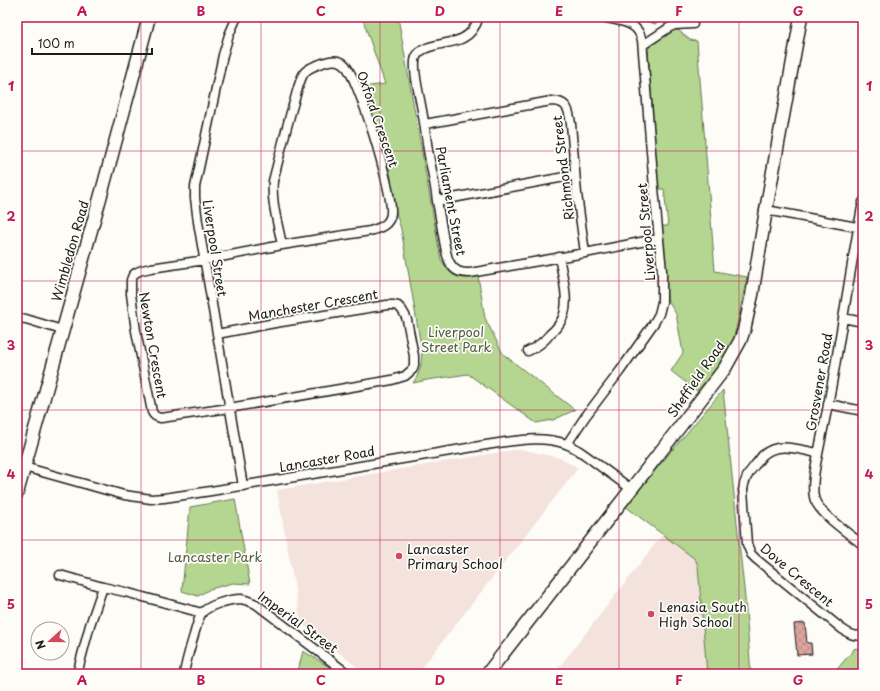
<svg xmlns="http://www.w3.org/2000/svg" width="880" height="691" font-family="'Playpen Sans',sans-serif">
<defs>
<pattern id="building-cross-hatch" width="8" height="8" patternUnits="userSpaceOnUse"><rect width="8" height="8" fill="#dfa59e"/><path d="M0 0l8 8M0 8l8-8" fill="none" stroke="#bf8d88"/></pattern>
</defs>
<rect width="100%" height="100%" fill="#fdfcf7"/>
<filter id="ink" filterUnits="userSpaceOnUse"><feTurbulence type="fractalNoise" baseFrequency=".025" numOctaves="2"/><feDisplacementMap in="SourceGraphic" scale="8" xChannelSelector="R" yChannelSelector="G"/><feConvolveMatrix kernelMatrix="1 2 1 2 8 2 1 2 1" color-interpolation-filters="sRGB"/></filter>
<g filter="url(#ink)">
<path fill="#f4e2dc" d="M520,449L560,458L578,468L417,674H366L301,623L277,490Z
M663,534L695,559L698,566L707,674H554Z"/>
<path fill="#b4d690" stroke="#687956" d="M362,17H398L441,260C444,263 446,268 449,271C456,279 468,277 478,276L485,318L503,354L575,410L553,420L536,423L468,374L427,380L413,383C421,371 421,366 422,352L401,229L394,206L391,178L383,141L363,87L385,84Z
M635,17H667L655,24Z
M671,30H678L690,40L697,41L715,271L747,277L739,316L733,341L721,363L697,391L671,371L683,353L676,314L667,299L662,226H668L664,189H658L648,50L650,45Z
M723,390L745,598L751,674H707L698,566L695,559L625,506Z
M235,499L250,584L233,583L210,589L198,596L182,591L190,507Z
M863,643V674H833L855,648L856,649Z
M303,651L341,674H297Z"/>
<path fill="url(#building-cross-hatch)" stroke="#1c1c1c" d="M805,623L807,643H811L812,654L797,655L794,624Z
M861,670V674H836V672Z"/>
<g fill="none" stroke-linecap="round" stroke-linejoin="round">
<defs>
<path id="street" d="M238,17L236,19L229,35L223,55L195,187V198L198,222L243,486
M479,17C476,26 471,34 463,38C451,45 422,43 416,57C412,66 419,94 421,105C424,120 426,135 428,150C431,167 435,184 437,201C440,216 442,231 445,246C446,252 447,258 450,263C455,272 461,273 470,273L585,253L646,241L659,239
M643,45L670,27L675,25L693,24
M425,124L551,101C567,101 569,109 571,124L577,194L585,253
M437,201L575,175
M863,202C850,269 841,337 828,405C824,425 820,444 816,464C814,475 812,486 814,497C817,513 850,534 863,545
M766,210L862,228
M17,318L26,319L62,330
M843,318L863,322
M217,334L275,323L387,305H393L398,306L402,310L405,315L407,320L414,356V365L413,369L405,376L392,380L229,408L161,418C156,417 154,416 152,412L136,331L131,294V280L133,275L137,272L142,270L151,268L205,260L282,245L370,231C380,228 390,225 391,213C393,192 358,74 343,63C336,58 327,61 320,64C314,66 308,68 304,73C299,81 297,92 294,102C286,128 280,155 273,181C271,202 278,224 282,245
M528,351C537,347 544,342 550,334C556,329 562,321 564,314C569,298 562,274 559,257
M828,404L863,411
M567,444L585,417L620,371L654,323L659,314L662,302V271L654,188L642,40C641,37 640,34 638,31C631,21 611,19 600,17
M818,453C800,450 778,441 763,455C760,458 758,462 755,465C748,473 744,480 743,490L747,544L751,554L756,559L842,629C850,634 854,637 863,635
M17,465L124,495L151,499L164,498L211,491L486,445C512,441 540,435 566,444C575,447 584,454 592,460C605,470 618,479 631,489
M60,575L103,587
M77,674L90,625L103,587L125,592L202,613
M184,674C186,661 190,648 194,635C196,628 198,620 201,614C207,605 231,599 241,599C247,600 251,602 256,604L348,674"/>
<path id="secondary" d="M17,493L104,184L149,17
M487,674L668,442L725,368L740,341L744,330L752,295L766,210L801,17"/>
</defs>
<use href="#street" stroke="#1c1c1c" stroke-width="11"/>
<use href="#secondary" stroke="#1c1c1c" stroke-width="15"/>
<use href="#street" stroke="#fdfcf7" stroke-width="8"/>
<use href="#secondary" stroke="#fdfcf7" stroke-width="12"/>
</g>
</g>
<path fill="none" stroke="#c2185b" stroke-width="1" stroke-opacity="0.55" d="M141,17V674M261,17V674M380,17V674M500,17V674M619,17V674M739,17V674M17,151H863M17,281H863M17,410H863M17,540H863"/>
<g fill="#d1495b" stroke="#fdfcf7" stroke-width="1.5">
<circle cx="399" cy="556" r="4"/>
<circle cx="651" cy="614" r="4"/>
</g>
<g text-anchor="middle" stroke-width="3.5" stroke-linejoin="round" paint-order="stroke">
<g font-size="13" fill="#1c1c1c" stroke="#fdfcf7">
<text transform="translate(378 119) rotate(71)" y="5">Oxford Crescent</text>
<text transform="translate(563 168) rotate(-97)" y="5">Richmond Street</text>
<text transform="translate(451 201) rotate(79)" y="5">Parliament Street</text>
<text transform="translate(646 232) rotate(-95)" y="5">Liverpool Street</text>
<text transform="translate(215 248) rotate(81)" y="5">Liverpool Street</text>
<text transform="translate(70 251) rotate(-74)" y="5">Wimbledon Road</text>
<text transform="translate(313 305) rotate(-10)" y="5">Manchester Crescent</text>
<text transform="translate(153 345) rotate(80)" y="5">Newton Crescent</text>
<text transform="translate(696 379) rotate(-55)" y="5">Sheffield Road</text>
<text transform="translate(819 382) rotate(-80)" y="5">Grosvener Road</text>
<text transform="translate(327 459) rotate(-10)" y="5">Lancaster Road</text>
<text transform="translate(797 575) rotate(40)" y="5">Dove Crescent</text>
<text transform="translate(298 622) rotate(36)" y="5">Imperial Street</text>
</g>
<g font-size="13" fill="#515d45" stroke="#fdfcf7">
<text x="456" y="337">Liverpool<tspan x="456" dy="15">Street Park</tspan></text>
<text x="215" y="562">Lancaster Park</text>
</g>
<g font-size="13" fill="#1c1c1c" stroke="#fdfcf7" text-anchor="start">
<text x="407" y="554">Lancaster<tspan x="407" dy="15">Primary School</tspan></text>
<text x="659" y="612">Lenasia South<tspan x="659" dy="15">High School</tspan></text>
</g>
</g>
<rect width="880" height="691" fill="none" stroke="#fdfcf7" stroke-width="44"/>
<g transform="translate(50 641) rotate(249)"><circle r="19" fill="#fdfcf7" stroke="#a3a29f"/>
<path d="M0-3L7 15L0 10L-7 15Z" fill="#d1495b"/>
<text y="-6" font-size="11" font-weight="bold" text-anchor="middle" fill="#1c1c1c">N</text>
</g>
<path d="M32 48v6h120v-6" fill="none" stroke="#1c1c1c" stroke-width="2"/>
<text x="38" y="48" font-size="12" fill="#1c1c1c" stroke="#fdfcf7" stroke-width="3" paint-order="stroke">100 m</text>
<rect x="22" y="22" width="836" height="647" fill="none" stroke="#c2185b" stroke-width="1.5"/>
<g font-size="13" text-anchor="middle" font-weight="bold" fill="#c2185b">
<text x="82" y="16">A</text>
<text x="201" y="16">B</text>
<text x="321" y="16">C</text>
<text x="440" y="16">D</text>
<text x="559" y="16">E</text>
<text x="679" y="16">F</text>
<text x="798" y="16">G</text>
<text x="11" y="91">1</text>
<text x="869" y="91">1</text>
<text x="11" y="221">2</text>
<text x="869" y="221">2</text>
<text x="11" y="350">3</text>
<text x="869" y="350">3</text>
<text x="11" y="479">4</text>
<text x="869" y="479">4</text>
<text x="11" y="609">5</text>
<text x="869" y="609">5</text>
<text x="82" y="685">A</text>
<text x="201" y="685">B</text>
<text x="321" y="685">C</text>
<text x="440" y="685">D</text>
<text x="559" y="685">E</text>
<text x="679" y="685">F</text>
<text x="798" y="685">G</text>
</g>
</svg>
